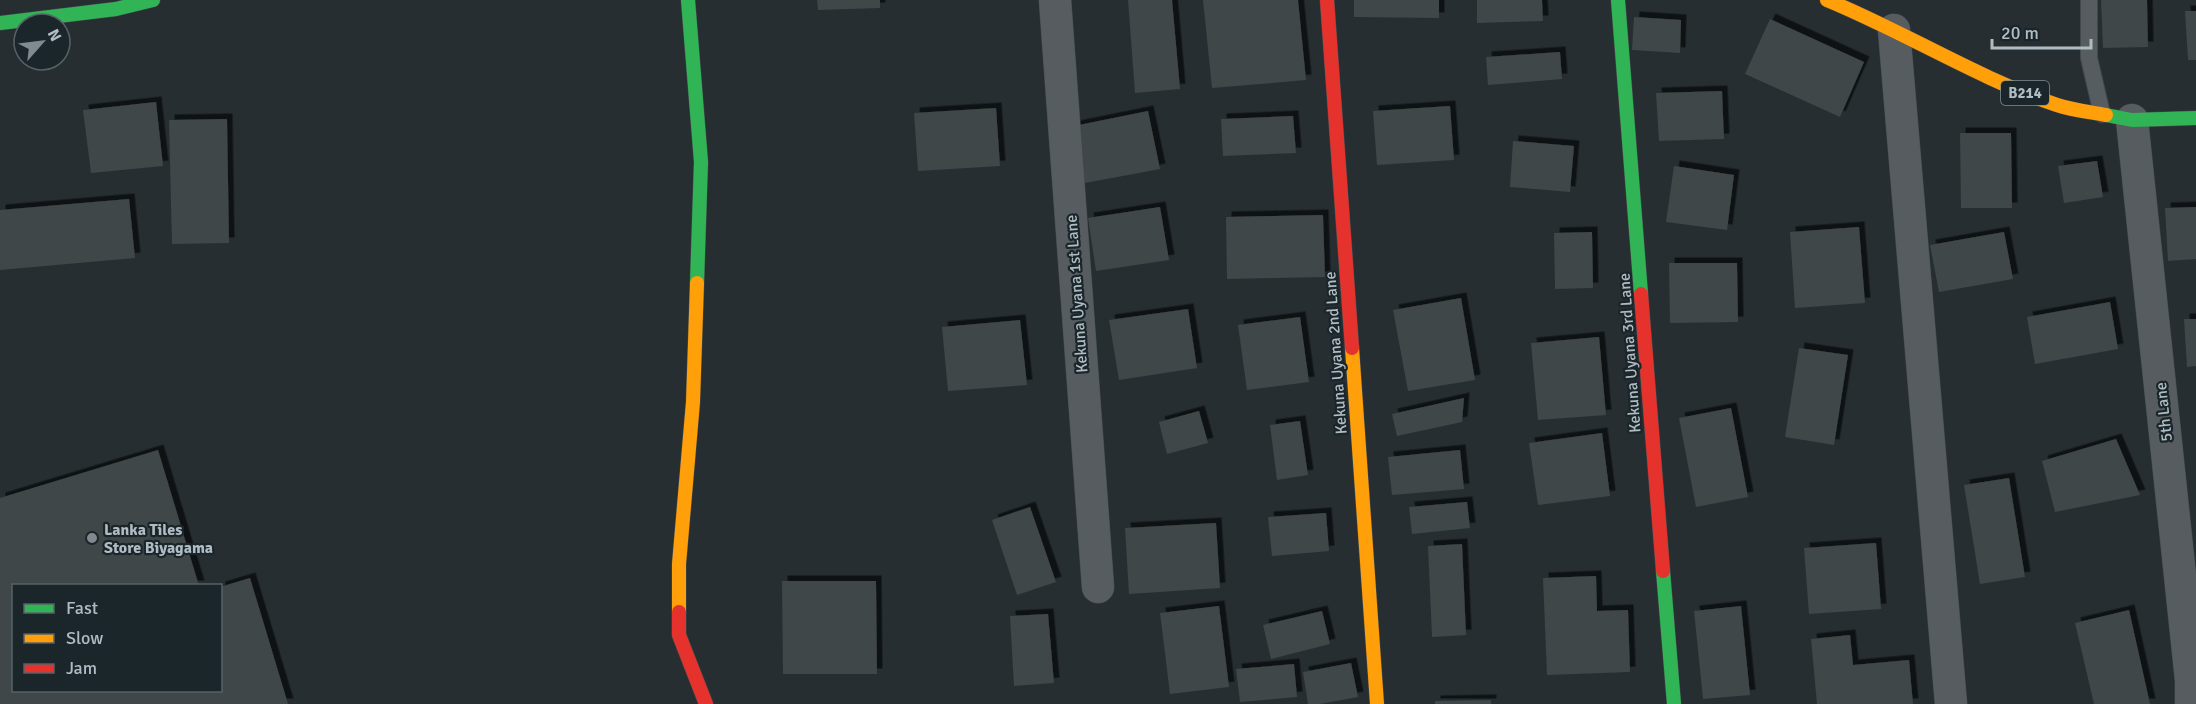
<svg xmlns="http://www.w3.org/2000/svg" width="2196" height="704" font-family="Signika,sans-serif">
<defs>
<filter id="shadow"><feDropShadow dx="5.5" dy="-5.5" stdDeviation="0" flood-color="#0009"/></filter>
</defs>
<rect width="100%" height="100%" fill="#262e31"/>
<path fill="#3f4649" filter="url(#shadow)" d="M817,0H880V8L818,10Z
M1128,0H1172L1180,89L1135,93Z
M1203,0H1298L1306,80L1212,88Z
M1354,0H1439V18L1354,17Z
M1477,0H1542L1543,21L1477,23Z
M2101,0H2147L2148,47L2103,48Z
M2185,11H2196V60H2188Z
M1634,17L1681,20L1680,53L1632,50Z
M1770,19L1864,62L1840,117L1745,74Z
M1560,52L1562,79L1488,85L1486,57Z
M1722,91L1724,139L1659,141L1656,93Z
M156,102L163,166L91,173L83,110Z
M1450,106L1454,160L1377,165L1373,111Z
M996,108L1000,166L918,171L914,113Z
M1148,111L1160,169L1085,183L1074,126Z
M1293,116L1296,153L1223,156L1221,119Z
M227,119L229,243L172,244L169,120Z
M1960,133H2011L2012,208H1961Z
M1513,141L1574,146L1570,192L1510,187Z
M2097,161L2103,197L2064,203L2058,166Z
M1674,166L1734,175L1727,230L1666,222Z
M129,199L135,258L0,270V210Z
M1160,207L1169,260L1096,271L1088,218Z
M2196,207V259L2168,261L2165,208Z
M1323,215L1325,277L1227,279L1226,217Z
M1859,227L1865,303L1795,308L1790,232Z
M1592,232L1593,288L1555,289L1554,233Z
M2004,232L2013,279L1939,292L1930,245Z
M1669,263H1737L1738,322L1670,323Z
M1461,298L1475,380L1408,391L1393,310Z
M2110,302L2118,349L2035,364L2027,317Z
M1188,309L1197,368L1119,380L1109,320Z
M1300,317L1309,382L1247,390L1238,325Z
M2184,319H2196V366L2187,367Z
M1020,320L1027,385L948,391L942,327Z
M1599,337L1606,415L1538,420L1531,343Z
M1799,348L1848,355L1834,445L1785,437Z
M1464,398L1462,422L1397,436L1392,414Z
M1731,408L1748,497L1696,507L1679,418Z
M1199,411L1208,443L1167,454L1159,422Z
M1300,421L1308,475L1277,480L1270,425Z
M1602,433L1610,496L1538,505L1529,443Z
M2116,439L2140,495L2055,512L2042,461Z
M158,450L199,586H14V690H220V587L250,578L288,704H0V498Z
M1460,450L1464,489L1392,495L1388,457Z
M2009,478L2025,577L1980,584L1964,485Z
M1467,502L1470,528L1412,534L1409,507Z
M1030,507L1056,582L1017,595L992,520Z
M1326,513L1329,551L1272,556L1268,517Z
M1216,523L1220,588L1129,594L1125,528Z
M1876,543L1881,609L1809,614L1804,548Z
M1462,544L1466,635L1432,637L1428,546Z
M1596,576L1597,611L1628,610L1630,672L1547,675L1543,578Z
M782,581H876L877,674H783Z
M1219,606L1229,687L1170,694L1160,613Z
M1741,606L1750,695L1703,699L1694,611Z
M2129,610L2150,704H2094L2075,623Z
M1322,611L1330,644L1271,659L1263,625Z
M1048,614L1054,683L1014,686L1010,616Z
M1850,635L1853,665L1909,660L1913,704H1817L1811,639Z
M1351,663L1358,697L1320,704H1308L1303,672Z
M1294,664L1297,697L1240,702L1236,669Z
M1491,700V704H1435V701Z"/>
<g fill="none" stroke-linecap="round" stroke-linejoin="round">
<defs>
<path id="lane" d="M2089,0V58L2102,114"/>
<path id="street" d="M1055,0L1098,587
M1894,30L1951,704
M2132,120L2191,680V704"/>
<path id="fast" d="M688,0L701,162L697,283
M1618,0L1641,294
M0,23L116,9L153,0
M2106,115L2132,120L2196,118
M1663,571L1674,704"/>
<path id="slow" d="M1827,0C1905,32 1977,78 2057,105C2072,110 2090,112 2106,115
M1352,348L1377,704
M679,612V564L693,402L697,283"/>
<path id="jam" d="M1327,0L1352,348
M1641,294L1663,571
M679,612V635L706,704"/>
</defs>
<use href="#lane" stroke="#444a4c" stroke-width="18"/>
<use href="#street" stroke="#444a4c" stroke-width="33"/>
<use href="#fast" stroke="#444a4c" stroke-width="15"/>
<use href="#slow" stroke="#444a4c" stroke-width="15"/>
<use href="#jam" stroke="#444a4c" stroke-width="15"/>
<use href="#lane" stroke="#565c5f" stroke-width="16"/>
<use href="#street" stroke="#565c5f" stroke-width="32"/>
<use href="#fast" stroke="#30b455" stroke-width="14"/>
<use href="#slow" stroke="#ff9f0a" stroke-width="14"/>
<use href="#jam" stroke="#e5322d" stroke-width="14"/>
</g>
<circle fill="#808a90" stroke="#1b262b" stroke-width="2" cx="92" cy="538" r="6"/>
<g text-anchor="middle" stroke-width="4.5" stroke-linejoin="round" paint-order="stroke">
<rect fill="#1b262b" stroke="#838f95" stroke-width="1.5" x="2001" y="81" width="48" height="24" rx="4.5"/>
<g font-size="15" font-weight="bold" fill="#b0bcc3">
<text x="2025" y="98">B214</text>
</g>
<g font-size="16" fill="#b0bcc3" stroke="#1b262b">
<text transform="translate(1076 294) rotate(-94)" y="6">Kekuna Uyana 1st Lane</text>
<text transform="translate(1335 353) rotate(-94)" y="6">Kekuna Uyana 2nd Lane</text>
<text transform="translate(1629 353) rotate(-94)" y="6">Kekuna Uyana 3rd Lane</text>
<text transform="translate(2163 412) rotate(-96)" y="6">5th Lane</text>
</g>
<g font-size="16" font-weight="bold" fill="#b0bcc3" stroke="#1b262b" text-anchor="start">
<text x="104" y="535">Lanka Tiles<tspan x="104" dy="18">Store Biyagama</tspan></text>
</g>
</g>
<rect x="12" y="584" width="210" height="108" fill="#1b262b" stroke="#576268" stroke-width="1.5"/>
<rect x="24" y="604" width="30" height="9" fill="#30b455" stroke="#576268" stroke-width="1.5"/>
<text x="66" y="614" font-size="18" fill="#b0bcc3">Fast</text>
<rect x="24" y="634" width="30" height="9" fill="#ff9f0a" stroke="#576268" stroke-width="1.5"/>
<text x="66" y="644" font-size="18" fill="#b0bcc3">Slow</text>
<rect x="24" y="664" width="30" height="9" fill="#e5322d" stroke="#576268" stroke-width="1.5"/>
<text x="66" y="674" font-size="18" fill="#b0bcc3">Jam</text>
<g transform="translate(42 42) rotate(62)"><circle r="28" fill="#1b262b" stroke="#576268" stroke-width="1.5"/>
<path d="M0-4.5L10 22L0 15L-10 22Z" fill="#808a90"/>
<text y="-9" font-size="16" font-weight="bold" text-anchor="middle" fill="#b0bcc3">N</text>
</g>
<path d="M1992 39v9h99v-9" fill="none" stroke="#b0bcc3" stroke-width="3"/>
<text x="2001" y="39" font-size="18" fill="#b0bcc3" stroke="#1b262b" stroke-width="4.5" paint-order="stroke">20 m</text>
</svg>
